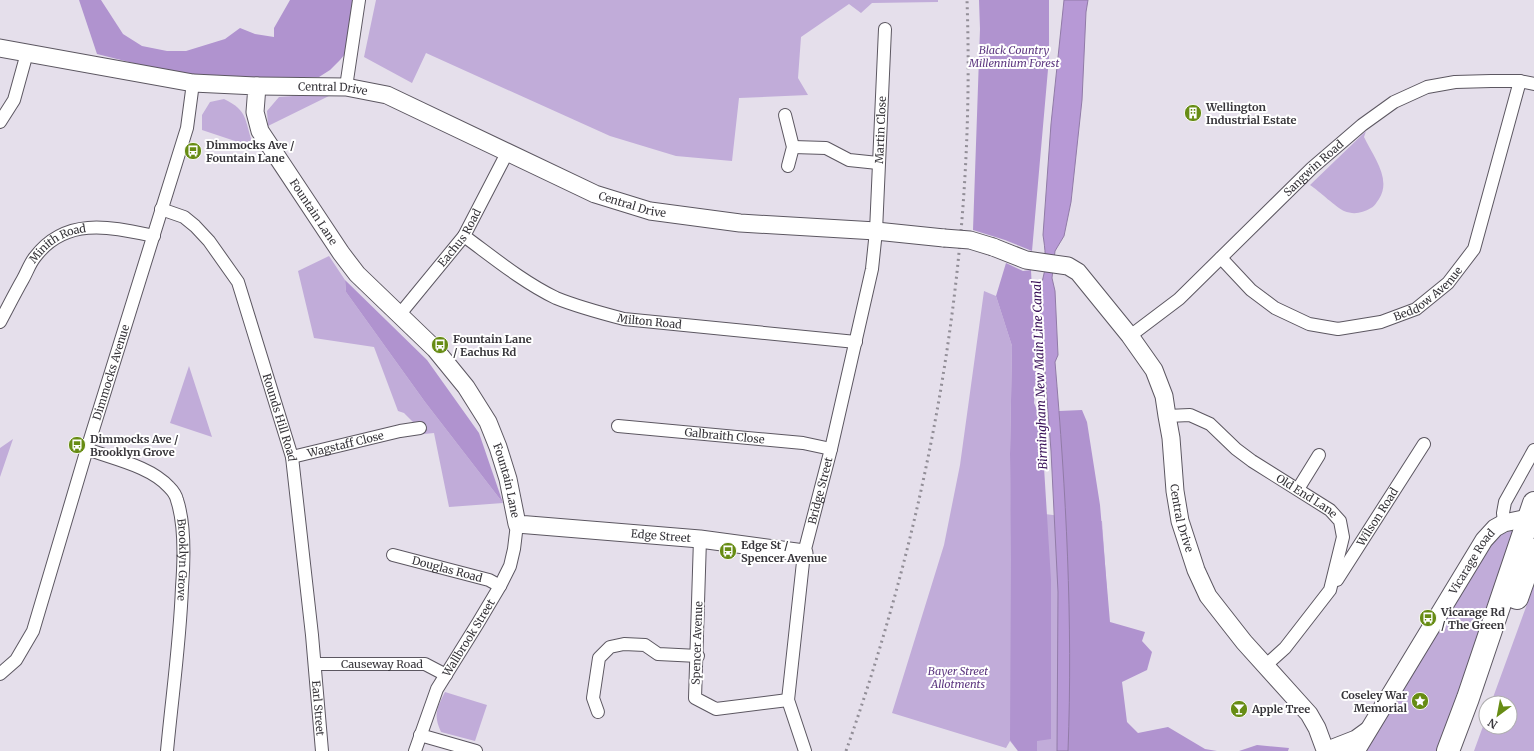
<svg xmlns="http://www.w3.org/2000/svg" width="1534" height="751" font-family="Merriweather,serif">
<rect width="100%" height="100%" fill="#e5dfeb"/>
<path fill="#c1acd9" d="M376,0H938V2L872,3L861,13L849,4L801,37L798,78L808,95L739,98L732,161L676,156L610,136L426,53L412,83L364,57Z
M335,93L268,126L267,111L279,97Z
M224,99C249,111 244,120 253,144L247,145L202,130V115L210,102Z
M1366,131L1364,137C1373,156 1392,179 1379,199C1376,203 1375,206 1371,208C1362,213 1354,215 1344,211C1337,208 1319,191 1310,185Z
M329,256L345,280L346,292L425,402L503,503L449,507L434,433L424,434L422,424H415L404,413L398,411L374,347L314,338L298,271Z
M984,291L996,296L1012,346L1010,454L1011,510L1102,521L1118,751H1018L1010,741L1006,748L892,713L944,545L960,465Z
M189,366L212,437L170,423Z
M13,439L0,477V448Z
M1516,529L1440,751H1362L1494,537Z
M1534,585V751H1474L1486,718V727H1510V703H1491Z
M445,692L487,705L475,741L441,732C433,715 437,708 445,692Z"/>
<path fill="#b093cf" d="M79,0H101L123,34L142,46L167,51H186L225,39L240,28L255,34L274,37V28L290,0H353L345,54L340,60L330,70L319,77H189L97,54Z
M979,0H1049V58L1032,251L1005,240L973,230L980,29Z
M1006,263L1023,271L1031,270L1036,376L1034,403L1041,419L1051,580V739L1037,741V751H1018L1010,740L1011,559L1010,454L1012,346L996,296Z
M345,280L427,360L479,433L503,503L425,402L346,292Z
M1082,410L1087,422L1100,505L1110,622L1145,632L1142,641L1152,652L1147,670L1122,682L1127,722L1138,733L1168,727L1205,749L1217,751H1067L1068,565L1059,411Z
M1257,745L1289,748L1288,751H1239Z"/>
<path fill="#b799d6" stroke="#917ba7" d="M1064,0H1088L1086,12L1082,100L1071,202L1064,236L1055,251L1052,278L1055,291L1058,355L1055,362C1066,491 1073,621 1068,751H1057L1058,592L1051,451L1039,293C1039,286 1042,284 1043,278C1047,264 1045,248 1043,235L1051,124Z"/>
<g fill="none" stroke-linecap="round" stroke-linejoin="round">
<defs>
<g id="street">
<path d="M346,87L359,0"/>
<path d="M785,115L793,147L788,166"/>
<path d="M0,122L14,100L27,53"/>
<path d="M793,147L826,148L849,160L878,163"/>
<path id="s1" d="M161,209L184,217L195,226L209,241L238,282L292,457L312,635L322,751"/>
<path id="s2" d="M464,236C494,258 523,282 556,298C578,307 601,313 624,319L856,342"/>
<path id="s3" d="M1221,258L1251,290L1275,308L1309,324L1338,329L1381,322L1416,309L1448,283L1474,249L1520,81"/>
<path id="s4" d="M400,314L464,236L507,153"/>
<path id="s5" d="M0,322C8,307 15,293 23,279C27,272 30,263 35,257C66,216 111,227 154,236"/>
<path id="s6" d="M1130,336L1179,299L1312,168L1362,125L1394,102L1427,87L1455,82L1491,81H1520L1534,84"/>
<path id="s7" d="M1167,416L1190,415L1210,424L1236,449L1252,461L1330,510L1340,521L1343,537L1330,590L1285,648L1265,666"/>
<path id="s8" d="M618,426L803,443L831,449"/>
<path id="s9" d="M87,449C113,459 150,466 169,487C172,490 176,495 177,500C185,524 184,561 182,587C180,642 172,697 167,751"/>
<path id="s10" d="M292,457L400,431L420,428"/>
<path d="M1298,489L1319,455"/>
<path d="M1504,523L1503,513L1505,502L1534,450"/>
<path d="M700,539L695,698L716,709L788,700"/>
<path id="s11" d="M393,555L489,580L500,586"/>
<path id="s12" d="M1337,580L1424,444"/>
<path id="s13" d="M315,664H425L446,675"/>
<path id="s14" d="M0,674L16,660L33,631L87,449L187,128L193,83"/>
<path d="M598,712L593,698L599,658L610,647L624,644L645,645L658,654L698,656"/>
<path d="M420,735L476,751"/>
<path id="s15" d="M415,751L437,689L478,623L500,586L510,566L514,549L517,524"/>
<path id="s16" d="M805,751L788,700L804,553L831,449L872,269L876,231L885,29"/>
</g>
<g id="secondary">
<path id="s17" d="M0,48L193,83L257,86L255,112L260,131L341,253L357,274L435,349L466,387L488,422L498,447L508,479L517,524L700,539L804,553"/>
<path id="s18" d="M257,86L346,87L387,95L595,194L650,211L740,223L876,231L944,238"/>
<path id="s19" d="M993,247L1026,260L1068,266L1078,272L1130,336L1154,370L1164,396L1167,416L1171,438L1175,491L1180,521L1196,570L1208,596L1244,642L1309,714L1317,728L1324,747"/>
<path d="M1333,748L1356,739L1367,731"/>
<path id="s20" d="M1356,751L1484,540L1495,528L1504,523L1528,518L1534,520"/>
</g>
<path id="highway" d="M1517,598L1534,550
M1448,751L1468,698L1534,503"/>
</defs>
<use href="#street" stroke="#5c5761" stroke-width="14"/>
<use href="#secondary" stroke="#5c5761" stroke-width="19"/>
<use href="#highway" stroke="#5c5761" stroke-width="24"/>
<use href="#street" stroke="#fff" stroke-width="12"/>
<use href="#secondary" stroke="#fff" stroke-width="17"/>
<use href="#highway" stroke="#fff" stroke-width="22"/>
<path stroke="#928e97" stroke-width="3" stroke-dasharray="2 4" stroke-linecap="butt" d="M846,751C932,508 976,258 967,0"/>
<defs>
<path id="secondary-bridge" d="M944,238L970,240L993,247"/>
</defs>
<use href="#secondary-bridge" stroke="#5c5761" stroke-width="19" stroke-linecap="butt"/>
<use href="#secondary-bridge" stroke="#fff" stroke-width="17"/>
</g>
<defs>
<symbol id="building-disc" viewBox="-11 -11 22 22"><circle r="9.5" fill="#678c14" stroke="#fff"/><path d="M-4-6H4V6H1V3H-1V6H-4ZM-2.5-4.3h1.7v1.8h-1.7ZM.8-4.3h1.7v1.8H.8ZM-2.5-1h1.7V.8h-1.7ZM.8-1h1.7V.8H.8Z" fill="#fff"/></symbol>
<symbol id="bus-disc" viewBox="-11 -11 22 22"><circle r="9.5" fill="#678c14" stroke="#fff"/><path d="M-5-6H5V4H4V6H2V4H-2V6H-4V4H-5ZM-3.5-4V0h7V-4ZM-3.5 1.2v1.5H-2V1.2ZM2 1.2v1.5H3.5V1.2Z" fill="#fff"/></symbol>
<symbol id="sight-disc" viewBox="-11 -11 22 22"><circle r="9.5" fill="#678c14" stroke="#fff"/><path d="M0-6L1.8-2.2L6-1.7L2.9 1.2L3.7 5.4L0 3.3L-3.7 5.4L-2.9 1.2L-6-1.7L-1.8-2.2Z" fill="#fff"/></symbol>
<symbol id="bar-disc" viewBox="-11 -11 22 22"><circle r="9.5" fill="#678c14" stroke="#fff"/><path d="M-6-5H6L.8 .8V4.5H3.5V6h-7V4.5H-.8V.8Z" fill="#fff"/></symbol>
</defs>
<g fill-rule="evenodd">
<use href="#building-disc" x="1183" y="103" width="20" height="20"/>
<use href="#bus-disc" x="183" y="141" width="20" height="20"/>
<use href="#bus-disc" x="430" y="335" width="20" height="20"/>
<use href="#bus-disc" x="67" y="435" width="20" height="20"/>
<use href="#bus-disc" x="718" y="541" width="20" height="20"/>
<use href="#bus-disc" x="1418" y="608" width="20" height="20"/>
<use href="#sight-disc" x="1410" y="691" width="20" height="20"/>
<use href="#bar-disc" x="1229" y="699" width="20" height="20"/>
</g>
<g text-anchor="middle" stroke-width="4" stroke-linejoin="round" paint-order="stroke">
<g font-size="11" font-style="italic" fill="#5e3881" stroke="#fff">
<text x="1014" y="54">Black Country<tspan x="1014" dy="13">Millennium Forest</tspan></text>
<text x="958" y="675">Bayer Street<tspan x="958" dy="13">Allotments</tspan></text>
</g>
<g font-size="11" fill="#37353a" stroke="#fff">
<text dy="4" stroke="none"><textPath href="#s18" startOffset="76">Central Drive</textPath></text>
<text dy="4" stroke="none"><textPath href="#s16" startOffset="633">Martin Close</textPath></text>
<text dy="4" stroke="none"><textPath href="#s6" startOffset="249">Sangwin Road</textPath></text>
<text dy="4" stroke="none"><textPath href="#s18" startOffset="400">Central Drive</textPath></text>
<text dy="4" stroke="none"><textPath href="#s17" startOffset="403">Fountain Lane</textPath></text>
<text dy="4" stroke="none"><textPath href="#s4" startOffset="97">Eachus Road</textPath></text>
<text dy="4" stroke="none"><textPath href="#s5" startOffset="101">Minith Road</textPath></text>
<text dy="4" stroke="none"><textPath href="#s3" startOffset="240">Beddow Avenue</textPath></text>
<text dy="4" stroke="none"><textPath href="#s2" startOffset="208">Milton Road</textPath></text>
<text dy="4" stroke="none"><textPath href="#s14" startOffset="325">Dimmocks Avenue</textPath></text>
<text dy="4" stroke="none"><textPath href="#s1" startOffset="251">Rounds Hill Road</textPath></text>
<text dy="4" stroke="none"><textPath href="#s8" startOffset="107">Galbraith Close</textPath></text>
<text dy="4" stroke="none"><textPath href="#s10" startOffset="55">Wagstaff Close</textPath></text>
<text dy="4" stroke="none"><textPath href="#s17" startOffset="739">Fountain Lane</textPath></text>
<text dy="4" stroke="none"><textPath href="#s16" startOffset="266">Bridge Street</textPath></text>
<text dy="4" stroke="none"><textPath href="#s7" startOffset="166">Old End Lane</textPath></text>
<text dy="4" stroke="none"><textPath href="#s19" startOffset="365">Central Drive</textPath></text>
<text dy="4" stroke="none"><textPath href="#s12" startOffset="75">Wilson Road</textPath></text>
<text dy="4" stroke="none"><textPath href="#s17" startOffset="928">Edge Street</textPath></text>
<text dy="4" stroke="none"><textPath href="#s9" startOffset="167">Brooklyn Grove</textPath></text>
<text dy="4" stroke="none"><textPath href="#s20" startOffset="222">Vicarage Road</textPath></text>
<text dy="4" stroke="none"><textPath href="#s11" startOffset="56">Douglas Road</textPath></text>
<text dy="4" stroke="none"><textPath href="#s15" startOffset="126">Wallbrook Street</textPath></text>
<text transform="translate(697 643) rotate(-88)" y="4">Spencer Avenue</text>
<text dy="4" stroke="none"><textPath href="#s13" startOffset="67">Causeway Road</textPath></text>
<text dy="4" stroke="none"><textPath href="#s1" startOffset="545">Earl Street</textPath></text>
</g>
<g font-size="11" font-weight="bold" fill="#37353a" stroke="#fff" text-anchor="start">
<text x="1206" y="111">Wellington<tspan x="1206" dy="13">Industrial Estate</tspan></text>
<text x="206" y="149">Dimmocks Ave /<tspan x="206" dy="13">Fountain Lane</tspan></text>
<text x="453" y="343">Fountain Lane<tspan x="453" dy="13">/ Eachus Rd</tspan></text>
<text x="90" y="443">Dimmocks Ave /<tspan x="90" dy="13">Brooklyn Grove</tspan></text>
<text x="741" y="549">Edge St /<tspan x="741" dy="13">Spencer Avenue</tspan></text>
<text x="1441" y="616">Vicarage Rd<tspan x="1441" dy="13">/ The Green</tspan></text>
<text x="1407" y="699" text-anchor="end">Coseley War<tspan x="1407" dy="13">Memorial</tspan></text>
<text x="1252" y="713">Apple Tree</text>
</g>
<g font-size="12" font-style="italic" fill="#391058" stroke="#fff">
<text transform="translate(1040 375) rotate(-92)" y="4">Birmingham New Main Line Canal</text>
</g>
</g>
<g transform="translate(1498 715) rotate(212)"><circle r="19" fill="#ffffff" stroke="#afaeb0"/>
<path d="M0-3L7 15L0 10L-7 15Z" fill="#678c14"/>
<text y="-6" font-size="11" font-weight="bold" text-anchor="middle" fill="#37353a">N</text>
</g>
</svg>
